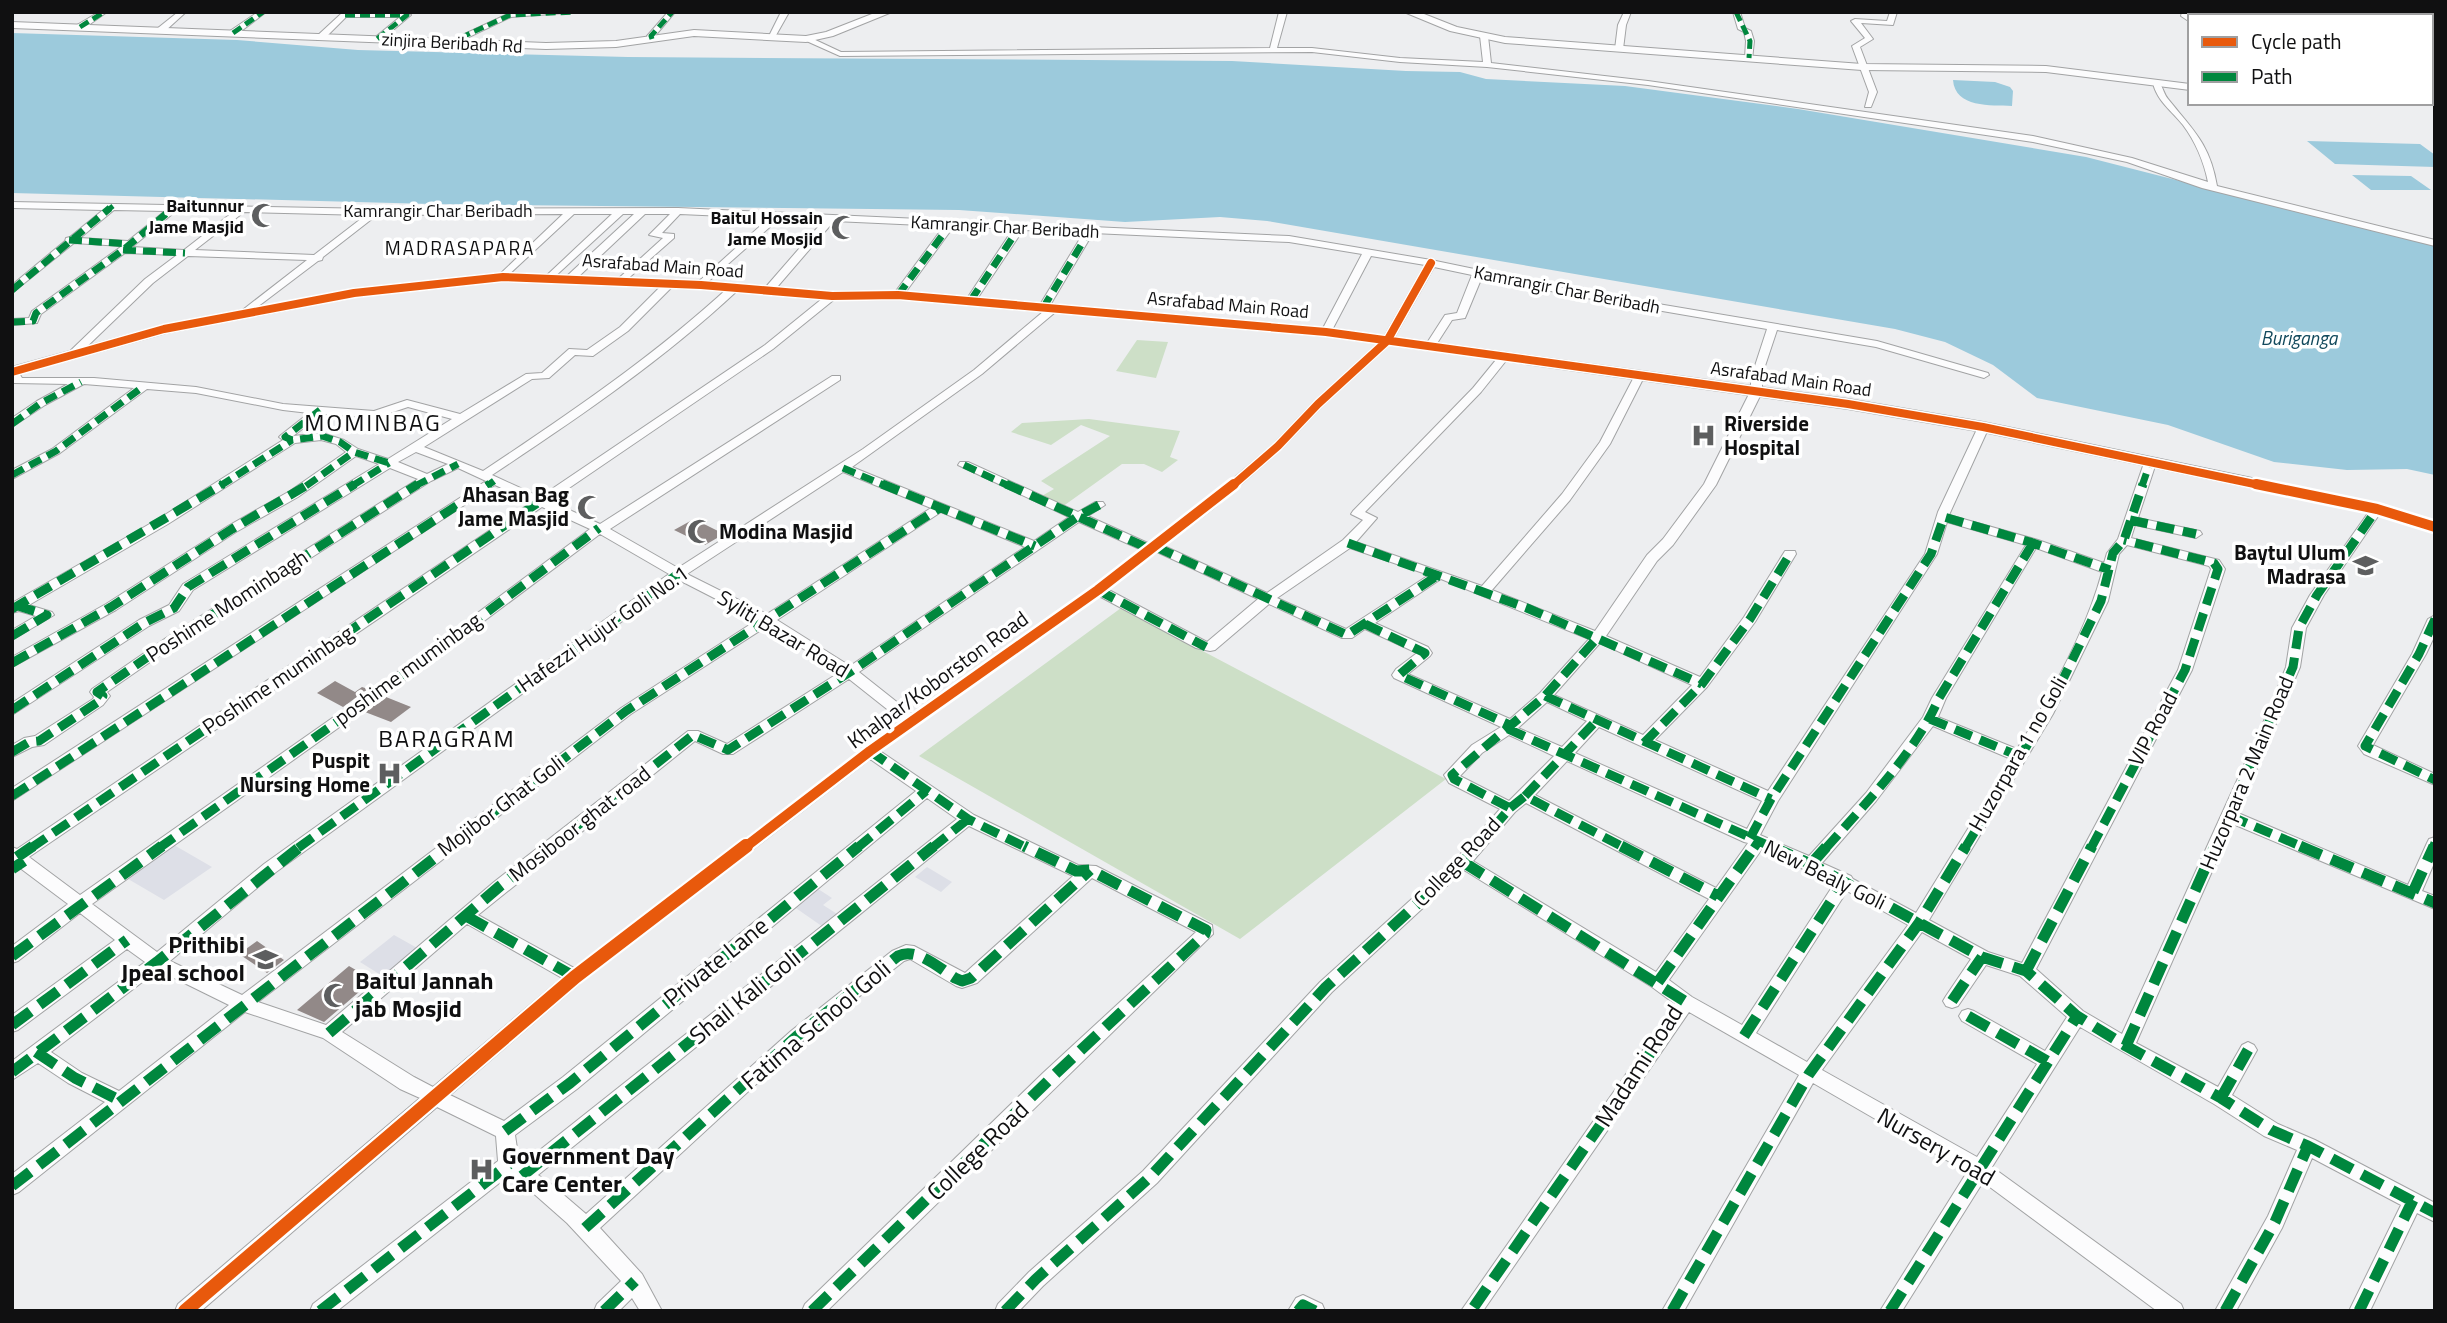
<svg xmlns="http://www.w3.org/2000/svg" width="2447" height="1323" font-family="'Titillium Web',sans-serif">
<rect width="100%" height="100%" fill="#edeef0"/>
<path fill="#dddfe7" d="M174,845L212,867L164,900L123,876Z
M927,867L952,882L941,892L915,877Z
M812,885L832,898L823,905L842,917L826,929L790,904Z
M394,935L419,949L384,977L360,962Z"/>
<path fill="#cddfc7" d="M1137,340L1168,342L1156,378L1116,371Z
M1089,419L1180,431L1170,457L1178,460L1162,472L1144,464H1122L1062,507L1040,497L1054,489L1041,481L1110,436L1081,425L1051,445L1011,432L1022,423Z
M1121,608L1446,779L1240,939L919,756Z"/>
<path fill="#9ccadc" d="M12,33L237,40L358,50L628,57L1232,61L1406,71L1460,72L1486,79L1625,86L1798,109L2086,157L2435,246V475L2407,469L2347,470L2274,462L2168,425L2037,398L1993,365L1945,342L1895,329L1267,221L1220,217L1125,222L959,210L431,204L12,193Z
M1953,80L1995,82L2010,87L2013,91L2012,106C1991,105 1955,108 1953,80Z
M2307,141L2420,144L2435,155V167L2335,164Z
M2352,175L2411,176L2431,190H2371Z"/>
<path fill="#928988" d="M694,519L724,534L705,545L674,530Z
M335,681L355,692L362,687L368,689L343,707L317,693Z
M386,697L411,707L391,722L365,712Z
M257,941L284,960L267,973L239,954Z
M349,966L373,980L324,1022L297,1010Z"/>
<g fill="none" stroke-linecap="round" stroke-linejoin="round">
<defs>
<path id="street" d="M99,12H107L83,29H77V25Z
M178,12H186L164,32H158V28Z
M258,12H266L236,35H230V31Z
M343,12L407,13L411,15L380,41L373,39L400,17H346L323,40H317V36Z
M577,12L511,17L450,46L443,44L510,13Z
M668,12H675L655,36V41H649L647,36Z
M779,12L788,14L775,37L767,40L780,14Z
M1279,12H1287L1277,48H1312L1400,58L1483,62L1480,36L1484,34L1488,36L1491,63L1648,81L2033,136L2132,158L2208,182C2204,162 2195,141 2183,125C2172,111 2157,101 2153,83L2157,81C2163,85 2163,93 2168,99C2193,130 2210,144 2217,186L2435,240V246L2202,188L2127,162L2033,142L1648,85L1487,67L1400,62L1312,52L840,56L802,39L809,37L841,52L1270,48Z
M1624,12H1631L1626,25L1623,49L1619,51L1615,49L1618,25Z
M1733,12H1740L1745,28L1751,31L1754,41L1752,60L1745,58L1746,41L1744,32L1738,29Z
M1890,12H1897L1893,25L1861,23L1873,39L1860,47L1877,92L1871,107H1865L1869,92L1852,46L1865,38L1851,21L1855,19L1887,21Z
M2182,12L2213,14L2216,16H2190V22L2181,16Z
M2231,12H2238L2239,16H2232Z
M12,202L375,209L678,208L1289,236L1431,260L1575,290L1877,341L1988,373L1989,375L1984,378L1876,347L1777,330L1762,375V392L1716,485L1673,545L1657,561L1606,636L1700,677L1744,617L1785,551H1795L1796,554L1755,622L1707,687L1655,740L1768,791L1925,554L1938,512L1979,425H1987L1989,427L1949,515L2038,540L2104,563L2107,553L2118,539L2144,463L2146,460H2154L2156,463L2138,518L2200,531L2202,534L2196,538L2135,525L2131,538L2219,560L2225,569L2192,670L2036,969L2083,1011L2122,1034L2268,712L2286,667L2292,628L2310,595L2373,506H2381L2383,509L2324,595L2306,628L2300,667L2238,813L2408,885L2427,843L2429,839L2435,837V861L2422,891L2435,896V909L2233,824L2136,1043L2218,1087L2242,1045L2248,1042L2254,1045L2257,1050L2232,1095L2278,1124L2315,1140L2435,1203V1222L2417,1213L2370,1311H2349L2401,1205L2312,1158L2282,1228L2236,1311H2215L2268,1216L2297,1150L2264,1136L2214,1104L2080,1027L1992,1167L2181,1304L2184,1311H2157L1983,1182L1902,1311H1880L1967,1172L1813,1083L1684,1311H1662L1799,1075L1689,1012L1483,1311H1461L1675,1004L1652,987L1464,870L1332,992L1157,1183L1043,1286L1019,1311H995L998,1304L1029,1272L1143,1171L1320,982L1457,858L1500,809L1449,783L1444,775L1472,745L1501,727L1394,678L1392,675L1396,669L1417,653L1365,629L1352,638H1342L1269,604L1215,650L1210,651L1196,648L1099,596L880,751L974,815L1078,865L1096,866L1212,925L1213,934L827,1311H802L805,1304L1043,1073L1196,932L1092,878L977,983L962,988L956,986L910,959L904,961L803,1041L600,1228L642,1274L662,1311H640L632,1298L619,1311H594L597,1304L621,1281L567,1223L533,1193L507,1177L337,1311H310L313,1304L498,1161L496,1136L437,1107L201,1311H175L178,1304L420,1098L400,1089L323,1038L245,1012L19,1192L12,1195V1174L105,1102L68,1083L38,1063L12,1080V1061L145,962L127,949L18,1030L12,1032V1015L115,940L80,913L18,961L12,963V946L68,904L12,862V847L17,849L532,502L495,485L12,801V788L486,481L458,468L431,481L176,644L107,692L110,696L103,705L44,745L32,747L12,757V745L24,738L35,736L93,699L94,697L90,692L92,689L166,638L418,479L390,468L193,590L179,611L149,626L12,715V703L139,620L169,605L183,584L379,464L356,456L298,497L236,532L116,610L12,667V657L106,604L228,526L290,491L346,452L336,444L321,440L295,443L168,524L29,605L52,612L54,615L12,640V630L36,616L19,611L12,613V603L160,518L283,440L279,437L281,435L309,413L283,410L196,393L147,389L60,453L12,479V470L52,449L134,388L84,384L45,405L12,427V418L37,401L68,384L14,383L12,369L17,370L22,378H94L196,387L283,404L374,411L407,400L460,414L526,374L542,373L569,349L587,350L620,327L666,281H674V285L628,331L593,356L575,355L549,378L532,379L424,447L483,471C569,414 654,356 730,286H738V290C662,361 578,418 492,475L540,497L765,345L828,294H836V298L773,349L550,501L600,524L832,376H840V380L610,529L678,568L863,449L974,370L1044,311L1038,308L1084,232L1023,230L975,302L971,303L966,300L1013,229L954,226L902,297L898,298L893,295L944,226L834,221L772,293L768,294L763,291L764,289L824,220L780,218L701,288L697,287V283L769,218L680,214L662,233L674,234V238L623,283L619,282V278L663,238L649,235L670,214H645L576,279H568V275L634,214H623L550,281L546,280V276L612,214H574L503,280L498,277L499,275L563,214L377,215L323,257L322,260L318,261L244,317L240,316V312L307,260L188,256L153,283L74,359H66V355L145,279L177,255L125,253L41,314L37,323L12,325V319L29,318L32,311L122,246L74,243L12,293V285L65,241L66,238L70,237L103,210L12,208ZM114,210L165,211L128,241L80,238ZM176,211L233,212L184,250L132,247ZM244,212L366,215L314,255L195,250ZM1093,233L1289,242L1362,254L1321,332L1326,335L1331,332L1371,256L1425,265L1383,339L1314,402L1274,444L1207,501L1150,544L1088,516L1105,505L1103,502H1095L1078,512L968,462H960L958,465L1069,517L1034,541L852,467L982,374L1059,309L1060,307L1055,304L1049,307ZM1434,267L1472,275L1457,313L1445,315L1425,346L1430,349L1434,348L1452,320L1465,318L1482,277L1575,296L1767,329L1752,375L1750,392L1704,484L1663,539L1647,555L1595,631L1492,590L1570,500L1610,444L1644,377L1639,374L1634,377L1600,442L1562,494L1482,586L1356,542L1377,518L1365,512L1481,392L1509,357L1504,354L1500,355L1473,388L1353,511L1351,514L1363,520L1343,540L1267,593L1164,546L1215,507L1282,448L1322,406L1391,343ZM408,407L452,419L388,459L358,449L344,440L322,433L293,436L322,414L375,418ZM416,452L448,464L427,474L398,462ZM843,472L931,508L767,614L687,574ZM542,507L590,529L405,667L80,895L29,857ZM941,512L1025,547L850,666L777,620ZM1079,522L1142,550L1093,587L912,714L859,672ZM1947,522L2026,545L1932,698L1923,717L1866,793L1809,856L1760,835L1778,801L1937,554ZM600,534L669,574L264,864L157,952L92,904L415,673ZM2127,545L2209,566L2211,569L2178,670L2022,963L1988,952L1929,920L2053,714L2108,601L2119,554ZM1350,548L1429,575L1346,629L1277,598ZM2036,548L2102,572C2087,629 2049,698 2017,749L1938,717L1946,698ZM1157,552L1258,599L1207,642L1107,589ZM1441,579L1589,639L1540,693L1510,719L1408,674L1430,656L1432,653L1428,647L1375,623ZM679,580L757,620L621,708L242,995L170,961L276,872ZM767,626L840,672L727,744L698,731H688L494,882L326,1025L258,1002L631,714ZM1600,643L1692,685L1643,735L1554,695ZM849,679L902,721L574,968L478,915L695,741L723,754H733ZM1547,702L1587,721L1562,747L1518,728ZM1933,726L2011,759L1916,913L1853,879L1851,876L1822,863L1876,801ZM1599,727L1762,801L1747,829L1575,753ZM1509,735L1554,756L1509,801L1460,776L1482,753ZM870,759L916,791L563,1077L504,1121L450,1095L581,982ZM1567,761L1744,842L1748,843L1716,888L1535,795ZM927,798L957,819L521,1165L519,1162L515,1135L577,1089ZM1526,803L1709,899L1656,972L1473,861L1515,812ZM969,826L1073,876L965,973L914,946L906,945L892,951L791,1031L586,1214L551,1184L538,1175ZM1762,849L1834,884L1742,1025L1692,997L1669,980ZM1847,891L1908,925L1807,1062L1756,1033ZM467,924L562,978L433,1087L414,1077L342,1032ZM1922,932L1971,959L1946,996L1943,1001L1946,1006L1952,1008L1958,1006L1986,965L2020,976L2067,1017L2045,1051L1974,1011L1968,1009L1962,1011L1959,1016L1962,1021L2037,1064L1977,1157L1822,1070ZM158,970L229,1005L119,1091L82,1073L51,1052Z
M2435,615V635L2426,654L2373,745L2435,774V785L2364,754L2358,746L2412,654L2428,619Z
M1303,1295L1322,1304L1325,1311H1288L1296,1298Z"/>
<path id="secondary" d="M877,12H892L833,36L806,42L694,36L616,47L546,49L12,28V22L546,43L616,41L694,30L806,36L826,32Z
M1404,12H1419L1457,27L1505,37L1862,64L2046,66L2190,84V90L2046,72L1862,70L1505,43L1450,31Z
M2431,98H2435V104L2427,103H2431Z
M503,273L701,281L832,292L898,291L1326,328L1848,399L1983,422L2377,504L2435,521V532L2373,513L1983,432L1848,409L1326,336L898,299L832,300L701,289L503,281L354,297L166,333L12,376V367L164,325L354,289Z"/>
</defs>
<use href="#street" stroke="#a2a3a4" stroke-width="2"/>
<use href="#secondary" stroke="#a2a3a4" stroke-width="2"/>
<use href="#street" fill="#fcfcfd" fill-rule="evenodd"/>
<use href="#secondary" fill="#fcfcfd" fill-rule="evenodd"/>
<path stroke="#00873e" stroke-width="5" stroke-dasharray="10 5" stroke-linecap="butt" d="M1736,12L1750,41L1749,58
M345,15H407L377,39
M80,27L104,12
M233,33L263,12
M652,39L651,36L672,12
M447,44L510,15L574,12
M108,210L113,206
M171,210L174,208"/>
<path stroke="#00873e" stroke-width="7" stroke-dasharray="13 7" stroke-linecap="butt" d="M69,240L130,244
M123,250L185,253
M12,290L110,208
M898,295L950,225
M971,300L1019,228
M1043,308L1089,232
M12,322L33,321L36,313L123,250L173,208
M320,410L285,437L292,440L322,436L340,442L354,452L389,463
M12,424L41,403L81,382
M964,465L1009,486
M843,468L886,486
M12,475L56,451L144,386
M220,486L292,440
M306,486L354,452
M352,486L389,463
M415,486L458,464
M487,486L494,481
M2142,486L2150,463"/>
<path stroke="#00873e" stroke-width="9" stroke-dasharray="18 9" stroke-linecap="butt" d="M882,484L1035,546
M1006,484L1152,550
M2130,520L2196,534
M1348,543L1527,608L1702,684
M1156,547L1347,635L1437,576
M1098,590L1206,647
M12,609L223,484
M2435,619L2419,654L2365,746L2435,780
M1365,624L1425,653L1399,675L1510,725
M12,636L47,615L18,606
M12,663L111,607L232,529L309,484
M1545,696L1771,799
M12,710L144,623L174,608L188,587L355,484
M1930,719L2019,756
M1508,729L1774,848
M1644,743L1702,684L1750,619L1790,554
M870,751L968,819L1027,848
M12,752L29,742L39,741L98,702L103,696L97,692L171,641L418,484
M12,796L490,484
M1525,796L1598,719
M1510,808L1525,796L1625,848
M2230,816L2305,848
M1750,838L1771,799L1931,554L1944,517L2033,543L2110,570
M31,848L539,502
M159,848L410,670L599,528
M298,848L678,574
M447,848L626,711L941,507
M549,848L693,735L728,750L850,672L1077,517L1099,505
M857,848L926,791
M932,848L968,819
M1476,848L1510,808L1454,779L1452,775L1544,697L1599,636
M1754,848L1758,842
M1826,848C1865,804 1916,752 1939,698L2033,543
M1965,848L2046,714L2101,601L2113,553L2124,540L2143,484
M2091,848L2185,670L2218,569L2214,563L2124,540
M2214,848L2293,667L2299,628L2317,595L2377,509
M2433,848L2435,843"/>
<path stroke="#00873e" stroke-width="11" stroke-dasharray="23 11" stroke-linecap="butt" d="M1621,846L1718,896
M1770,846L1811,864L1982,957L2026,971L2077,1016L2126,1046L2221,1098L2271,1130L2308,1146L2435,1213
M2300,846L2435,903
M17,857L33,846
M1463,862L1686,1002L1471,1311
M1811,864L1827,846
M12,869L24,861
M2413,892L2434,846
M466,916L575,977
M12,956L162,846
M2026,971L2092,846
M1658,982L1755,846
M1952,1001L1982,957
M1968,1016L2049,1062
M12,1025L127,940
M329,1033L500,886L551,846
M1744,1036L1845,880
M2126,1046L2215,846
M36,1052L75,1078L121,1101
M12,1072L157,962L301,846
M2221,1098L2248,1050
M505,1131L570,1083L859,846
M522,1176L934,846
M12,1186L450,846
M585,1228L797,1036L898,956C917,947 939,968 955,978L962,981L971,978L1090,870
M320,1311L509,1164
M604,1311L635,1281
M812,1311L1050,1079L1205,934L1206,930L1090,870L1076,871L1024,846
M1005,1311L1036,1279L1150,1177L1326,987L1463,862L1477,846
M1298,1311L1303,1305L1315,1311
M1672,1311L1809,1074L1919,923L1966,846
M1890,1311L2077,1016
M2225,1311L2275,1222L2308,1146
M2359,1311L2413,1200"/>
<defs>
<path id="cycleway-far2" d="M12,372L164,329L354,293L503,277L701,285L832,296L898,295L1326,332L1848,404L1983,427L2264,486
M1232,486L1278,446L1318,404L1387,341L1431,263"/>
<path id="cycleway-far1" d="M2256,484L2377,509L2435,527
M744,848L870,751L1098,590L1234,484"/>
<path id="cycleway" d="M185,1311L575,977L746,846"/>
</defs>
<use href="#cycleway-far2" stroke="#fff" stroke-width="11"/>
<use href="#cycleway-far1" stroke="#fff" stroke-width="15"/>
<use href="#cycleway" stroke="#fff" stroke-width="18"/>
<use href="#cycleway-far2" stroke="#e8590c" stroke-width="8"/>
<use href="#cycleway-far1" stroke="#e8590c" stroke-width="10"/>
<use href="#cycleway" stroke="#e8590c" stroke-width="14"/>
</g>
<defs>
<symbol id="mosque-bare" viewBox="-9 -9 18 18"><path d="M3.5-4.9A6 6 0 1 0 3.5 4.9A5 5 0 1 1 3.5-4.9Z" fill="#5d5e5f" stroke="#fff" stroke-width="2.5" paint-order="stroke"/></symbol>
<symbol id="hospital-bare" viewBox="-9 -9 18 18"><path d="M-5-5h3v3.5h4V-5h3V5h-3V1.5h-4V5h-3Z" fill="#5d5e5f" stroke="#fff" stroke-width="2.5" paint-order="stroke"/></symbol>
<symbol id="school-bare" viewBox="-9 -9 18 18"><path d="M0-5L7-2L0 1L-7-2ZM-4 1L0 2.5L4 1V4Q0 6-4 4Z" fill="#5d5e5f" stroke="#fff" stroke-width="2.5" paint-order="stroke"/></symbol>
</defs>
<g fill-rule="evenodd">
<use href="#mosque-bare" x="246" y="198" width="35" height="35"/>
<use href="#mosque-bare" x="826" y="210" width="35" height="35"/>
<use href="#hospital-bare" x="1686" y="418" width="35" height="35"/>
<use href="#mosque-bare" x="572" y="490" width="35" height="35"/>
<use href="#mosque-bare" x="682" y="514" width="35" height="35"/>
<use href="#school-bare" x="2348" y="548" width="35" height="35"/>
<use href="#hospital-bare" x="372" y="756" width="35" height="35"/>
<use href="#school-bare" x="248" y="942" width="35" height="35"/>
<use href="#mosque-bare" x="318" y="978" width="35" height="35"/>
<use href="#hospital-bare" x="464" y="1152" width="35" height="35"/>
</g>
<g text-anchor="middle" stroke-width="7" stroke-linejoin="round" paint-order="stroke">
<g font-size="18" fill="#101011" stroke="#fff">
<text transform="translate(452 43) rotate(3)" y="6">zinjira Beribadh Rd</text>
<text x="438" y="217">Kamrangir Char Beribadh</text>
<text transform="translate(1005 227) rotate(3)" y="6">Kamrangir Char Beribadh</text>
<text transform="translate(663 266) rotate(4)" y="6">Asrafabad Main Road</text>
<text transform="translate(1567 290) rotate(11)" y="6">Kamrangir Char Beribadh</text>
<text transform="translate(1228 305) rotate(5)" y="6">Asrafabad Main Road</text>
<text transform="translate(1791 379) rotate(8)" y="6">Asrafabad Main Road</text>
</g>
<g font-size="18" font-weight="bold" fill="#101011" stroke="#fff" text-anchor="end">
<text x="244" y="212">Baitunnur<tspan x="244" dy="21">Jame Masjid</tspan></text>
<text x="823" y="224">Baitul Hossain<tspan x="823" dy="21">Jame Mosjid</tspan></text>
</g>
<g font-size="19" letter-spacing="2" fill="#101011" stroke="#fff">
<text x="460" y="255">MADRASAPARA</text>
</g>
<g font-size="19" font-style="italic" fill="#12495c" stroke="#fff">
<text x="2299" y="345">Buriganga</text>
</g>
<g font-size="21" font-weight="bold" fill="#101011" stroke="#fff" text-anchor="end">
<text x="1724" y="431" text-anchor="start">Riverside<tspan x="1724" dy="24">Hospital</tspan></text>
<text x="569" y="502">Ahasan Bag<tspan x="569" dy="24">Jame Masjid</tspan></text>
<text x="719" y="539" text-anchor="start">Modina Masjid</text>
<text x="2346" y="560">Baytul Ulum<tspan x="2346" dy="24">Madrasa</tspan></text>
<text x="370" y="768">Puspit<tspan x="370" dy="24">Nursing Home</tspan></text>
</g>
<g font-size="21" fill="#101011" stroke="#fff">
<text transform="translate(227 606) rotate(-33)" y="7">Poshime Mominbagh</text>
<text transform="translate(603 629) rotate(-35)" y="7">Hafezzi Hujur Goli No.1</text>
<text transform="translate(783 634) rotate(31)" y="7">Syliti Bazar Road</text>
<text transform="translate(408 669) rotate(-36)" y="7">poshime muminbag</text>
<text transform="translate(278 680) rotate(-34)" y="7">Poshime muminbag</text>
<text transform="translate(938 680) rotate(-36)" y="7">Khalpar/Koborston Road</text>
<text transform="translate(2153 729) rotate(-62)" y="7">VIP Road</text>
<text transform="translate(2018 754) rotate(-60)" y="7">Huzorpara 1 no Goli</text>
<text transform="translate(2247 773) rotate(-67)" y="7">Huzorpara 2 Main Road</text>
<text transform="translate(501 806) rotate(-37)" y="7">Mojibor Ghat Goli</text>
<text transform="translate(580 824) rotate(-38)" y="7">Mosiboor ghat road</text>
<text transform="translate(1457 862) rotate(-46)" y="7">College Road</text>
<text transform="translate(1825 875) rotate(26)" y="7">New Bealy Goli</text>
</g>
<g font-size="24" letter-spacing="2" fill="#101011" stroke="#fff">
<text x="373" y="431">MOMINBAG</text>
<text x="447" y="747">BARAGRAM</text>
</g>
<g font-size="24" font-weight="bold" fill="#101011" stroke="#fff" text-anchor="start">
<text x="245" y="953" text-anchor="end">Prithibi<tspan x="245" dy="28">Jpeal school</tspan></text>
<text x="355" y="989">Baitul Jannah<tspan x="355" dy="28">jab Mosjid</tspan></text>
<text x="502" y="1164">Government Day<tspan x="502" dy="28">Care Center</tspan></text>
</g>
<g font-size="24" fill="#101011" stroke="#fff">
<text transform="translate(716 962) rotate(-39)" y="8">Private Lane</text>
<text transform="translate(745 997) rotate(-39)" y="8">Shail Kali Goli</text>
<text transform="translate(816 1025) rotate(-40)" y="8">Fatima School Goli</text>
<text transform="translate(1639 1066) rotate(-57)" y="8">Madami Road</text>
<text transform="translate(1936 1147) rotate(30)" y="8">Nursery road</text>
<text transform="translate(978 1151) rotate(-44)" y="8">College Road</text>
</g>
</g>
<rect width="2447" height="1323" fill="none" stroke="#101011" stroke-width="28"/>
<rect x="2188" y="14" width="245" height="91" fill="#ffffff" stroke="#9f9fa0" stroke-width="2"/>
<rect x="2202" y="37" width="35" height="10" fill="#e8590c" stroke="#9f9fa0" stroke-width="2"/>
<text x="2251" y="49" font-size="21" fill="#101011">Cycle path</text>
<rect x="2202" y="72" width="35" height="10" fill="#00873e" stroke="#9f9fa0" stroke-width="2"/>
<text x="2251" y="84" font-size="21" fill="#101011">Path</text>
</svg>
